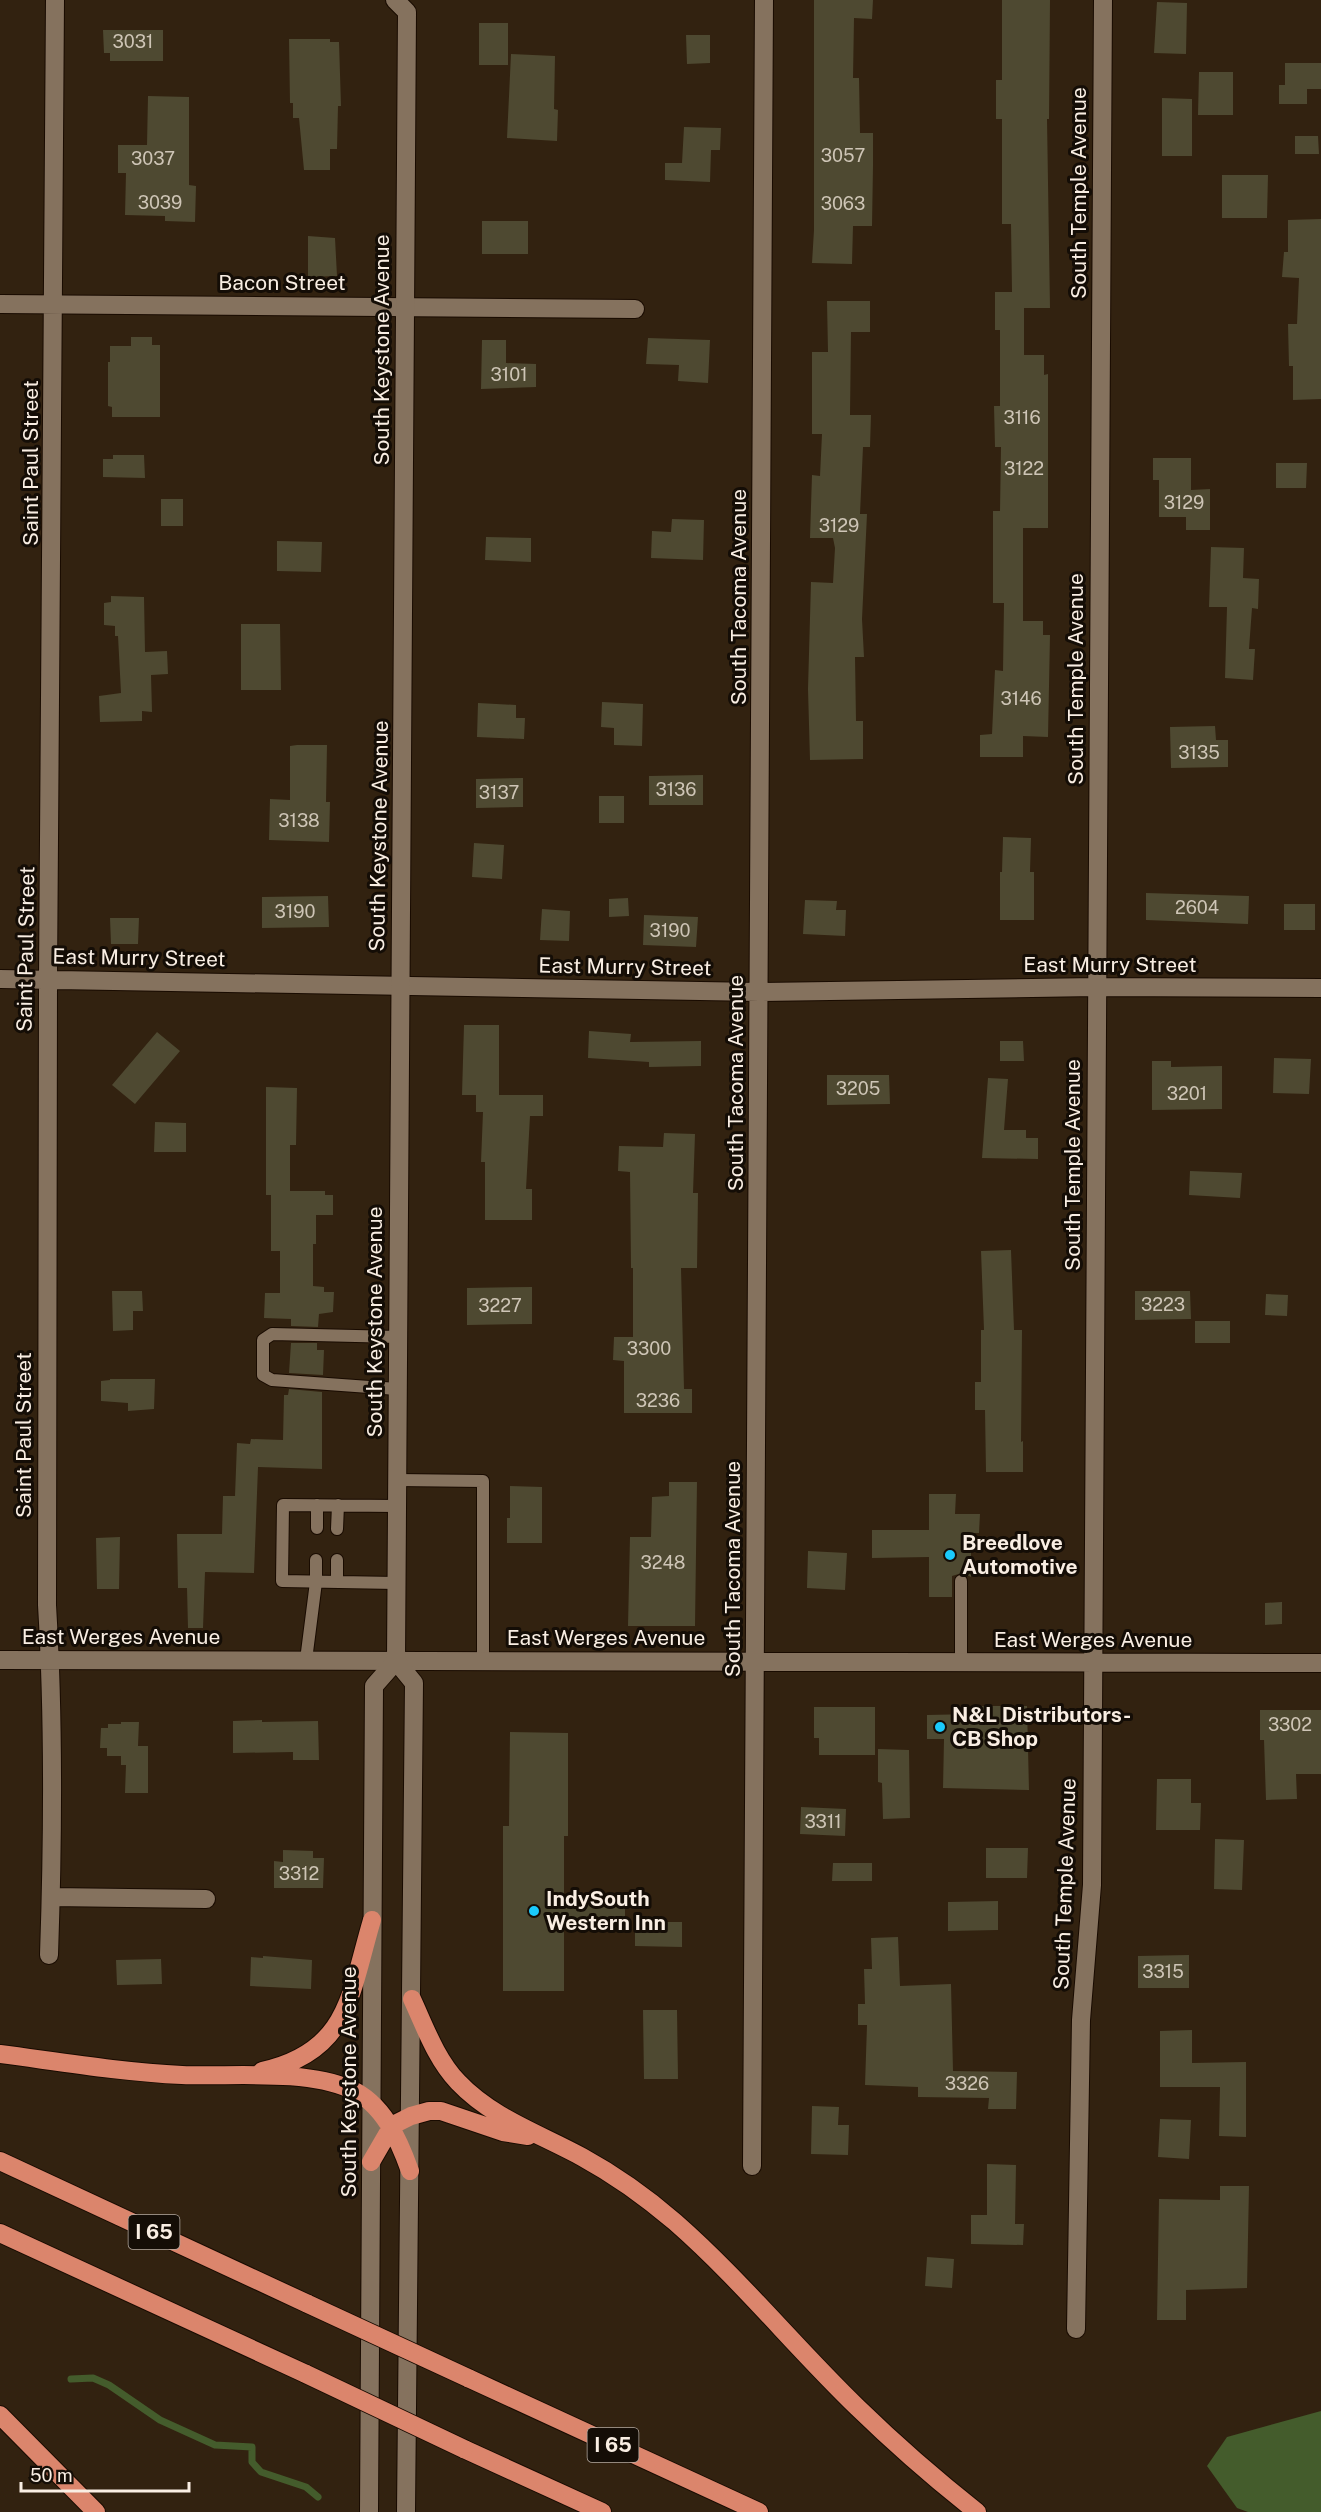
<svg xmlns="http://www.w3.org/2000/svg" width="1321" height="2512" font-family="'Public Sans',sans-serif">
<rect width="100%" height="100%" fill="#322210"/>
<path fill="#445c2c" d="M1321,2411V2512H1248L1237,2508L1207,2466L1227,2437Z"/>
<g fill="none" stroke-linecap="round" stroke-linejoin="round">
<path stroke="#445c2c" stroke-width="7" d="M71,2379L93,2378L109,2385L160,2420L215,2445L252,2447V2462L261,2472L306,2487L318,2497"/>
</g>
<path fill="#4e4931" d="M814,0H873L872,19L854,18L853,78H859L860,133H873V166L872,226H853L852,264L812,263L814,230Z
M1002,0H1050L1049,119H1047L1050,308H1024V355H1044V375L1048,374V528H1023V621H1043V635H1050L1048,737L1023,736V757H980V735L992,734L995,670L1003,671L1004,603H993V511H1000L1001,447H995L994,406H1000V330H995V292H1012L1011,224H1002V119H996V80H1002Z
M1157,2L1187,3L1186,54L1154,53Z
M479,23H508V65H479Z
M103,30H163V61H110V53H104Z
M686,35H710V63L687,64Z
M289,39H330V42H339L341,106H338L337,149H330V170H304L299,118H293V103H290Z
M511,54L555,56L554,109L558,110L557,141L507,138Z
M1285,63H1321V89H1307V104H1279V85H1285Z
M1199,72H1233V115H1198Z
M148,96L189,97V185L196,186L195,222L165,221V216L125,215L126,173H118V145H147Z
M1162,98L1192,99V156H1162Z
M684,127L721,128L720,150H711L710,182L665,180V163H682Z
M1295,136H1318L1319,154H1295Z
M1222,175H1268L1267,218H1222Z
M1321,219V399L1293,400V366H1289L1288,324H1297L1299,278L1282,277L1284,252H1288V220Z
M482,221H528V254H482Z
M308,236L335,238L337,276L308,277Z
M827,301H870V332H851L850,415H871L870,447H863L860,514H867L862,619L864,657H855L856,721H863V759L810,760L808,689L811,582L833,583L835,548L833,538H810L812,475L820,476L822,434H812V352H828Z
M131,337H152V345H160V417H112V407L108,406V362H110V346H131Z
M648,338L710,340L708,383L678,381L679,365L646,364Z
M482,340H506V363L536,364V387L481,389Z
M113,455H144L145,478L103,477V459H113Z
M1153,458H1191V490L1210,489V530H1186V517H1159V480H1153Z
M1276,463H1307L1306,488H1276Z
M161,499H183V526H161Z
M672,519L704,520L703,560L651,558L652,531L671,532Z
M486,537L531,538V562L485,560Z
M277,541L322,542L321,572L277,571Z
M1211,547L1244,548L1243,578L1259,579L1258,609L1252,608L1249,649H1255L1253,680L1225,678L1227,607H1209Z
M111,596L144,597L145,652L167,651L168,674L151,675L152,712L142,711V721L100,722L99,696L121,693L118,636H115V626L104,625V603L111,602Z
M241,624H280L281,690H241Z
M602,702L643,704L642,746L614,745V728L601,727Z
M478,703L516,705V718H525L524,739L477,737Z
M1215,726L1216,740H1228V767L1171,768L1170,727Z
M297,745H327L326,802H330L329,842L269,840L270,799L290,800V746Z
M703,775V805H649V776Z
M523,778V807L476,808V779Z
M599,796H624V823H599Z
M1003,837L1031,838L1030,872H1034V920H1000V872H1002Z
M474,843L504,845L502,879L472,877Z
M1146,893L1249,896L1248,924L1146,920Z
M328,896L329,927L262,928V897Z
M628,898L629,916L609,917V899Z
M805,900L837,901L836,910H846L845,936L803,934Z
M1284,904H1315V930H1284Z
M542,909L570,911L569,941L540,940Z
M644,915L698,917L696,947L643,945Z
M110,918H139L138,944H111Z
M464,1025H499V1095H543V1116H530L526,1189H532V1220H485V1162H481L483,1112H476V1095H462Z
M589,1031L631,1034L630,1042L701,1041V1066L649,1067V1062L588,1058Z
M157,1032L180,1051L135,1104L112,1085Z
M1000,1041H1023L1024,1061H1000Z
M1274,1058L1311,1059L1309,1094L1273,1093Z
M1152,1061H1171V1067L1222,1066V1109L1152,1110Z
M827,1075H889L890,1104L827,1105Z
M988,1078L1008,1079L1004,1130H1026V1138H1038V1159L982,1158Z
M266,1087L297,1088L296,1145H290V1191H325V1195H333V1215H316V1244H313V1286L324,1287V1292H334L333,1312L319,1314L318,1327L291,1326V1319L264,1318L265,1293H280V1251H271V1195H266Z
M155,1122L186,1123V1152H154Z
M664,1133L695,1134L693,1193H698L697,1268H681L684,1389H692V1413H624V1361L613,1360L614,1337H633V1268H631L630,1172L618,1171L619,1146L663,1147Z
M1190,1171L1242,1173L1240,1198L1189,1195Z
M1011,1250L1014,1330H1022L1021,1442L1023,1441V1472H986L985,1410H975V1382H981V1330H984L981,1251Z
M532,1287V1324L467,1325V1288Z
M112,1291H142L143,1311H133V1330L113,1331Z
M1135,1291H1190L1191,1319L1135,1320Z
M1266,1294L1288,1295L1287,1316L1265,1315Z
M1195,1321H1230V1343H1195Z
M291,1343H317V1350H324L323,1375L289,1373Z
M110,1379H155L154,1409L128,1411V1403L101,1401V1381L110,1380Z
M289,1389L322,1392V1469L258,1467L254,1573L205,1572L203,1628H188L187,1588H178L177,1534H222L223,1496H235L237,1443L250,1444L251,1439L283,1440L284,1395H288Z
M669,1482H697L695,1626H628L630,1537H651L652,1497L669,1496Z
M510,1486L542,1487V1543H507V1518H510Z
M929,1494H956L955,1514H980L979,1533H971V1577L962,1573L952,1576V1597H929V1557L872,1558V1530H929Z
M120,1537L119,1589H97L96,1538Z
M808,1551L847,1553L845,1590L807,1588Z
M1282,1602V1624L1265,1625V1603Z
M973,1706H1027L1029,1790L943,1788L944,1739H927V1715L973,1714Z
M814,1707H875V1755H819V1738H814Z
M1260,1710H1321V1774H1296L1297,1799L1266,1800L1264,1740H1260Z
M262,1720V1722L318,1721L319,1760H293V1752L233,1753V1721Z
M121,1722H139L138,1746H148V1793H125L126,1765H121V1756H107V1748H100L101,1728H108V1724H121Z
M510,1732L568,1733V1836H564V1899H625V1924H564V1991H503V1826H509Z
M878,1749L909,1750L910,1818L883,1819L882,1783L878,1782Z
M1157,1779H1191V1803H1201L1200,1830H1156Z
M801,1807L846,1809L845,1836L800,1834Z
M1215,1839L1244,1840L1242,1890L1214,1889Z
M986,1848H1028L1027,1878H986Z
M283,1850L313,1851V1858H324L323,1888H274V1861L283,1862Z
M833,1863H872V1881H832Z
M998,1901V1930L948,1931V1902Z
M635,1922H682V1947L635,1946Z
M898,1937L900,1986L951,1984L953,2071L1017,2072L1016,2109H988L989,2098L918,2097V2087L865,2085L867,2025H858V2004H865L864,1969H872L871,1938Z
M1189,1955V1988H1138V1956Z
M263,1956L312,1960L311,1989L250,1986L251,1957L263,1958Z
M161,1959L162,1984L117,1985L116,1960Z
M643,2010H677L678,2079H644Z
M1192,2030V2063L1246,2062V2137L1219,2136L1220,2087H1160V2031Z
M812,2106L839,2107L838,2125H849L848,2155L811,2154Z
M1160,2119L1191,2120L1189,2159L1158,2157Z
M987,2164L1016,2165L1015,2224H1024L1023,2245L971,2244V2215H987Z
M1220,2186H1249L1247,2288L1186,2290V2320H1157L1159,2199L1220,2200Z
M927,2257L954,2259L952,2288L925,2286Z"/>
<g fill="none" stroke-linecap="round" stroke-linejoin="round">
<defs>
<path id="lane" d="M397,1389L272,1380L263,1375V1340L272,1334L398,1337
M397,1480L483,1481V1661
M317,1528V1505
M337,1529L338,1505
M961,1581V1662
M337,1582V1560
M396,1583L282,1581L283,1505L397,1506
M306,1660L316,1582V1560"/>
<path id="street" d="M0,304L635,309
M0,979L759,992L1096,987L1321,988
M0,1660L1321,1663
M51,1897L206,1899
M49,1955C53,1839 54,1721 47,1605L48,979L55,0
M752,2166L764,0
M1076,2329L1081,2020L1092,1885L1103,0"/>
<path id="secondary" d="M395,0L407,12L396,1661L414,1683L406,2512
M369,2512L374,1686L396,1661"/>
<path id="highway" d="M412,1999C425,2027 436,2059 458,2082C492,2118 540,2134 582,2157C615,2175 647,2198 675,2222C740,2279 795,2347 857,2407C895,2444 935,2479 977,2512
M0,2054C61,2062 121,2072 182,2075C231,2077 305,2069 350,2089C383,2103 399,2140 410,2171
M262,2071C349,2052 350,1994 372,1920
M0,2161L308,2304
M371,2162L389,2131L397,2123L411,2116L429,2111H441L503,2132L528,2136
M0,2233L306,2374
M468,2378L759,2512
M0,2415L96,2512
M464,2449L602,2512"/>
</defs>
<use href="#lane" stroke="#190b00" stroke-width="14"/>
<use href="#street" stroke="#190b00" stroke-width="20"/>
<use href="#secondary" stroke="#190b00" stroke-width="20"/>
<use href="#highway" stroke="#190b00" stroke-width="20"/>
<use href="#lane" stroke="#85725e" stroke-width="12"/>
<use href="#street" stroke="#85725e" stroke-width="18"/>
<use href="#secondary" stroke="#85725e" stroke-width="18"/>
<use href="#highway" stroke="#db856c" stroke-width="18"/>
<defs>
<path id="highway-bridge" d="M308,2304L468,2378
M306,2374L464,2449"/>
</defs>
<use href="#highway-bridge" stroke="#190b00" stroke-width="20" stroke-linecap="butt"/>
<use href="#highway-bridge" stroke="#db856c" stroke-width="18"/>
</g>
<g fill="#1acafc" stroke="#140d06" stroke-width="2">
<circle cx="950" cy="1555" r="6"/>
<circle cx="940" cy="1727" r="6"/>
<circle cx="534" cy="1911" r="6"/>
</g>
<g text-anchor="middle" stroke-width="6" stroke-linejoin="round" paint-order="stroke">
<g font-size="18" fill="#cec5b6">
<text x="133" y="48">3031</text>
<text x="843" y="162">3057</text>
<text x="153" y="165">3037</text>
<text x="160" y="209">3039</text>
<text x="843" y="210">3063</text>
<text x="509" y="381">3101</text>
<text x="1022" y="424">3116</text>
<text x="1024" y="475">3122</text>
<text x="1184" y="509">3129</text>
<text x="839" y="532">3129</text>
<text x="1021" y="705">3146</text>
<text x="1199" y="759">3135</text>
<text x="676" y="796">3136</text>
<text x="499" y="799">3137</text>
<text x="299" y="827">3138</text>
<text x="1197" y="914">2604</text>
<text x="295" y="918">3190</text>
<text x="670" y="937">3190</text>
<text x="858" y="1095">3205</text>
<text x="1187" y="1100">3201</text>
<text x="1163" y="1311">3223</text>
<text x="500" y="1312">3227</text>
<text x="649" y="1355">3300</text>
<text x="658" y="1407">3236</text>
<text x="663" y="1569">3248</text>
<text x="1290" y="1731">3302</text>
<text x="823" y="1828">3311</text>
<text x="299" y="1880">3312</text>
<text x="1163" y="1978">3315</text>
<text x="967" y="2090">3326</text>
</g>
<g fill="#140d06" stroke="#b4aaa1" stroke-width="1.5">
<rect x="128.5" y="2215" width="51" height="34" rx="4.5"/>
<rect x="587.5" y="2428" width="51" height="34" rx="4.5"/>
</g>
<g font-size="20" font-weight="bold" fill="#f9eee3">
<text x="154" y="2239">I 65</text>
<text x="613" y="2452">I 65</text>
</g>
<g font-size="21" fill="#f9eee3" stroke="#140d06">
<text transform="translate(1079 193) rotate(-90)" y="7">South Temple Avenue</text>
<text x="282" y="290">Bacon Street</text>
<text transform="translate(382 350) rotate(-90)" y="7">South Keystone Avenue</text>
<text transform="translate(31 463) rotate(-90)" y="7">Saint Paul Street</text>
<text transform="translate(739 597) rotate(-90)" y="7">South Tacoma Avenue</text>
<text transform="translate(1076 679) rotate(-90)" y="7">South Temple Avenue</text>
<text transform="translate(379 836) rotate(-89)" y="7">South Keystone Avenue</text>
<text transform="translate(26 949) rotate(-89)" y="7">Saint Paul Street</text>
<text transform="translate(139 958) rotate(1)" y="7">East Murry Street</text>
<text x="1110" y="972">East Murry Street</text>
<text transform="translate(625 967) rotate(1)" y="7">East Murry Street</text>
<text transform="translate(736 1083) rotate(-90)" y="7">South Tacoma Avenue</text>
<text transform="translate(1073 1165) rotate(-90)" y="7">South Temple Avenue</text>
<text transform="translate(375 1322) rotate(-90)" y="7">South Keystone Avenue</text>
<text transform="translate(24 1435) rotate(-90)" y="7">Saint Paul Street</text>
<text transform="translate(733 1569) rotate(-90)" y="7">South Tacoma Avenue</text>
<text x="121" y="1644">East Werges Avenue</text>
<text x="606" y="1645">East Werges Avenue</text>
<text x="1093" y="1647">East Werges Avenue</text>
<text transform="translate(1065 1884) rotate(-88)" y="7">South Temple Avenue</text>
<text transform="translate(349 2082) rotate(-90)" y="7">South Keystone Avenue</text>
</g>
<g font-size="21" font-weight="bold" fill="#f9eee3" stroke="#140d06" text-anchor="start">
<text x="962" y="1550">Breedlove<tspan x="962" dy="24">Automotive</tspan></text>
<text x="952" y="1722">N&amp;L Distributors-<tspan x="952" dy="24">CB Shop</tspan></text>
<text x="546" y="1906">IndySouth<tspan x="546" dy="24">Western Inn</tspan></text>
</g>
</g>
<path d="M21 2482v9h168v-9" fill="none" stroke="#f9eee3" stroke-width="3"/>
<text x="30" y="2482" font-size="18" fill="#f9eee3" stroke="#140d06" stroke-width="4.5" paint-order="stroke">50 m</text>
</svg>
